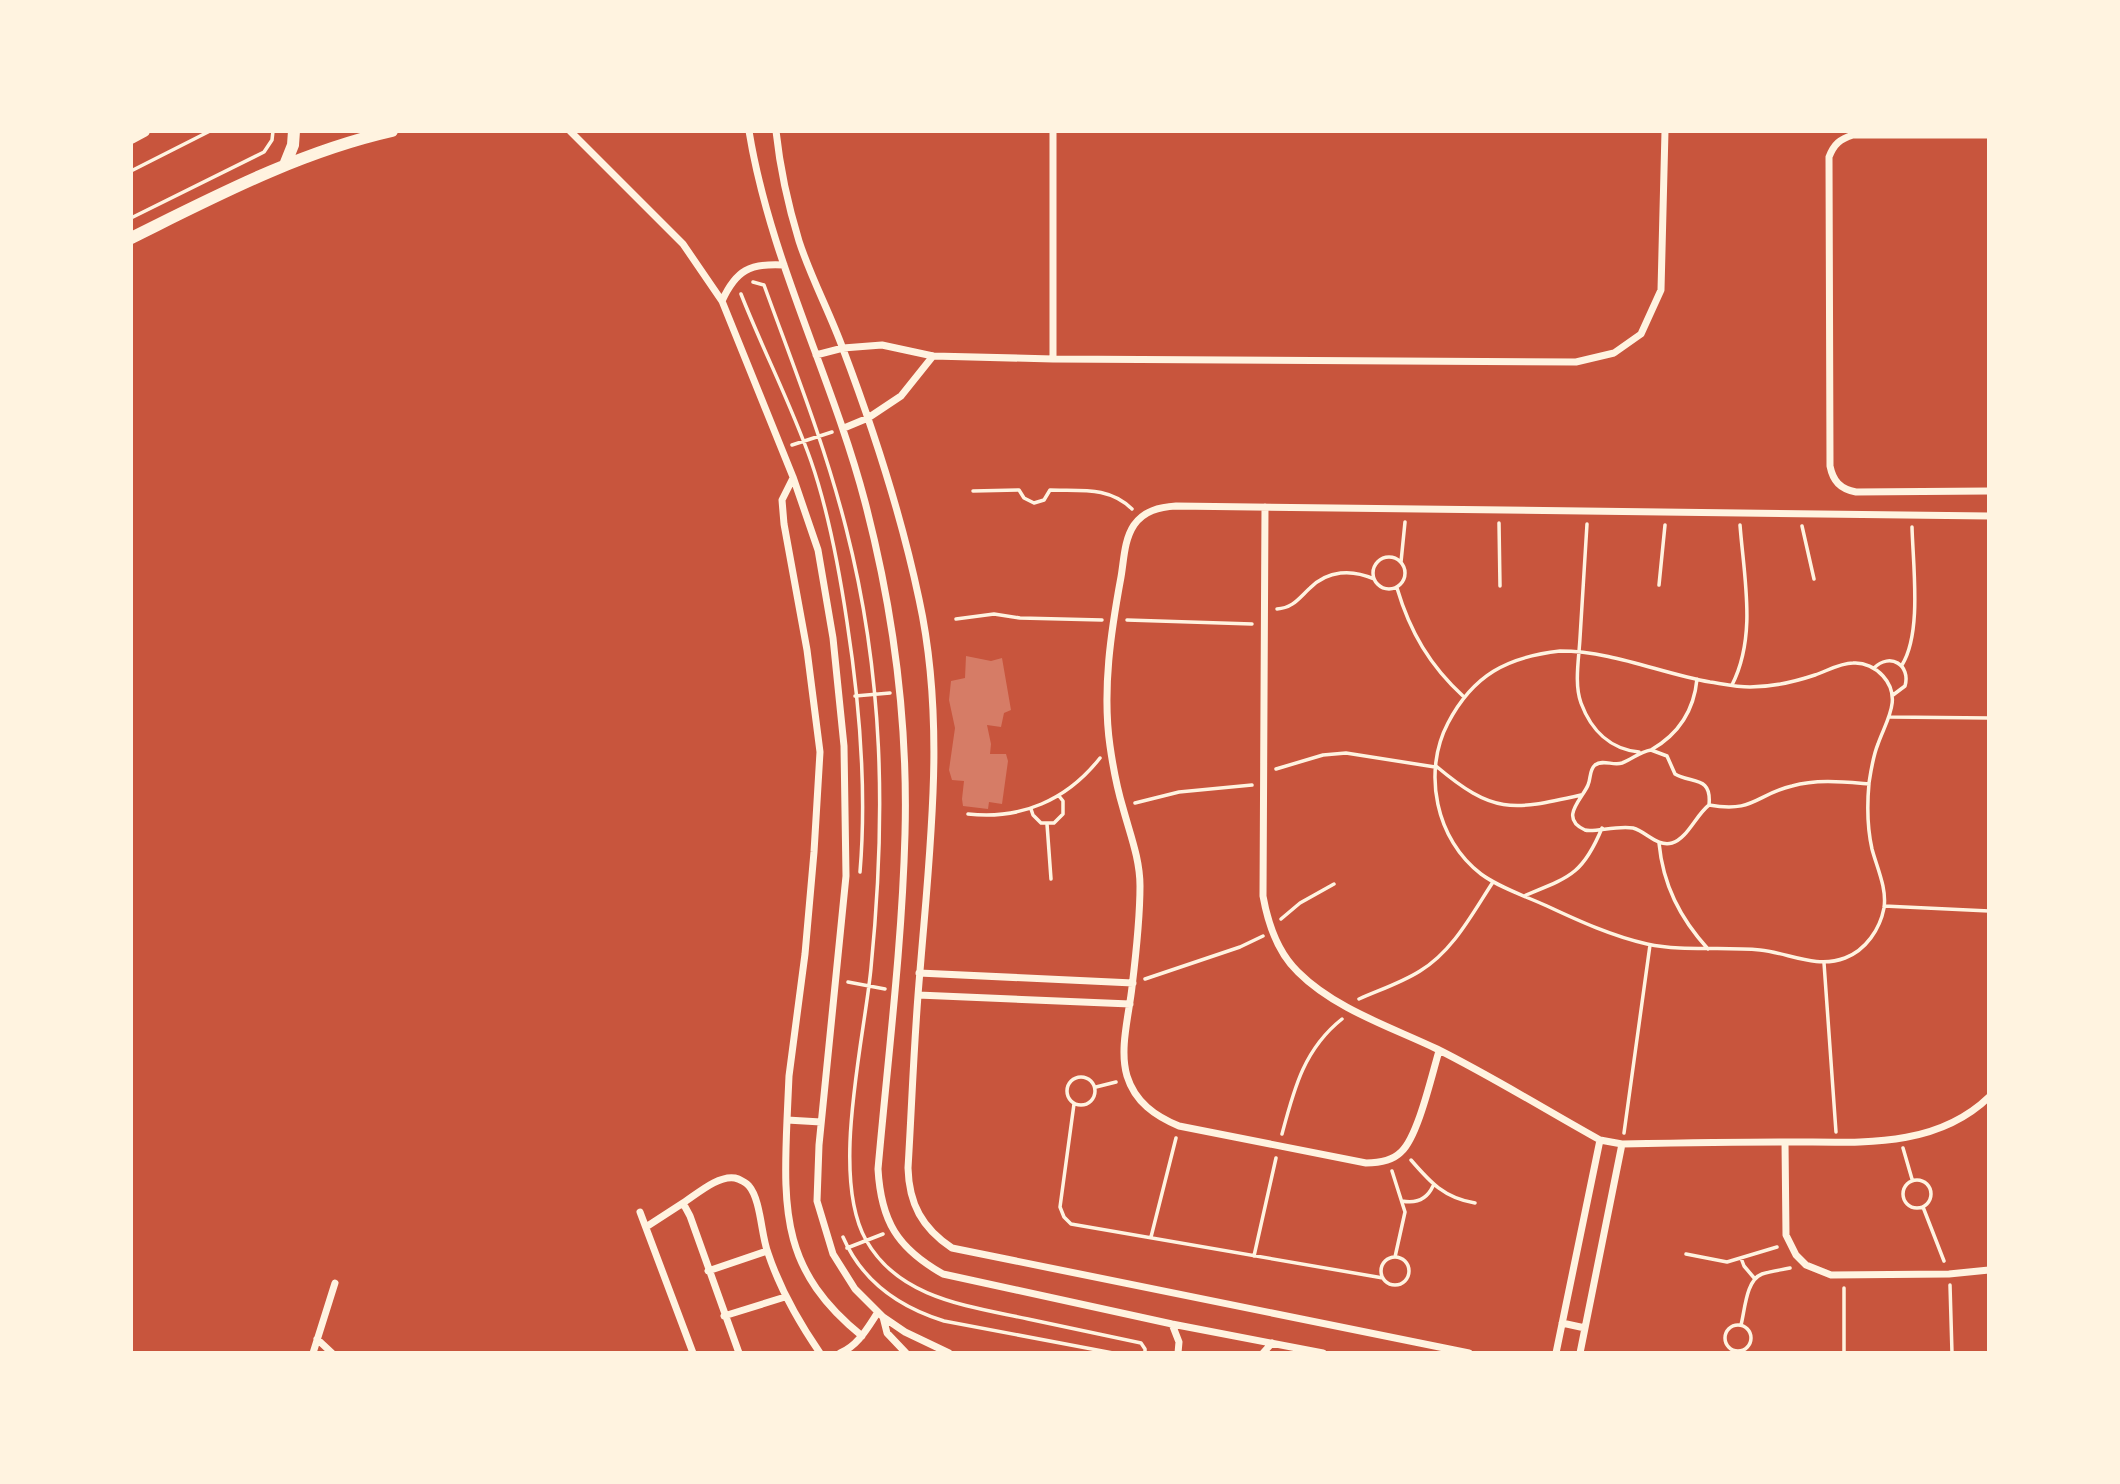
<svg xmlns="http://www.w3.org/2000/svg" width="2120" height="1484" font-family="Spectral,serif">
<rect width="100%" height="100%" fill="#c8553d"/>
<path fill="#d67c66" d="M966,656L991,661L1002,658L1011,710L1004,713L1001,727L987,725L991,744L990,754H1006L1008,761L1002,804L989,802L988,809L963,806L962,799L964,781L952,780L949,770L955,728L949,700L951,681L965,678Z"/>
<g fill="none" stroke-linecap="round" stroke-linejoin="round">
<path stroke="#fff3e0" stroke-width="3.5" d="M131,171L210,131
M131,218L264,152L272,140L273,131
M753,282L764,285C793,365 825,445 846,528C884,676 886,817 871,968C864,1041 830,1176 866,1240C899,1299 969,1306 1028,1319C1065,1327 1103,1335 1141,1343L1145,1349V1353
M741,294C763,350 791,404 811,461C829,513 839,568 847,622C860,706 867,788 860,872
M792,445L832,432
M973,491L1019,490L1024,498L1034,503L1044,500L1050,490C1080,491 1109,486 1132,509
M1499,523L1500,586
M1587,524C1585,562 1582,600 1580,638C1579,658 1574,684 1581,703C1591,730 1610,749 1639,752
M1802,526L1814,579
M1373 573a16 16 0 1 1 32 0a16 16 0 1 1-32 0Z
M1401,562L1405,522
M1659,585L1665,525
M1397,588C1410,632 1430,666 1464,697
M1277,609C1293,608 1299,598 1310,588C1328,570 1352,569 1374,579
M956,619L994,614L1020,618L1102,620
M1127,620L1252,624
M1560,651C1612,651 1660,673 1710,682C1723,684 1737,687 1750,687C1772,687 1794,682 1815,675C1827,671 1840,663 1853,663C1864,662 1876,668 1883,676C1903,698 1886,721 1878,744C1873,756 1871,770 1869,783C1867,805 1867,827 1872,849C1877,868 1887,888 1884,908C1880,929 1866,950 1845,958C1816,969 1789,953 1760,950C1722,946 1684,952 1647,944C1612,936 1579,921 1547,906C1525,896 1500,888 1481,874C1436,840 1422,772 1448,723C1473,675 1507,657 1560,651Z
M1902,665C1922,633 1913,566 1912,527
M1874,668C1890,652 1911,665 1905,686L1893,695
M1732,685C1757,636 1744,578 1740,525
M855,696L890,693
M1890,717L1989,718
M1651,750L1667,756L1675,774C1691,784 1712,775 1709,805C1696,815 1687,839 1672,843C1657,847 1647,832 1633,828C1617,825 1593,833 1585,830C1558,818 1583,798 1588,785C1591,779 1589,770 1595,765C1603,759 1613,766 1622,763C1633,759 1639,752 1651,750Z
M1651,750C1679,734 1694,711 1697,679
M1436,766C1493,814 1511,811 1581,795
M1276,769L1323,755L1346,753L1435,767
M1135,803L1179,792L1252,785
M1709,805C1754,813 1755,795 1792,786C1817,779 1844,782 1869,784
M1031,809L1033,815L1041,823H1054L1063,814V801L1059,796
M968,814C1021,820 1067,800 1100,758
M1047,824L1051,879
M1659,843C1663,885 1680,918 1708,949
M1526,895C1570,877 1583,874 1602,828
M1884,906L1989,911
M1281,919L1300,903L1334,884
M1824,963L1836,1132
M1145,979L1240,947L1263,936
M848,982L885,989
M1359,999C1379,990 1401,983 1420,971C1453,951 1472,914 1493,882
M1067 1091a14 14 0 1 1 28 0a14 14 0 1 1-28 0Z
M1096,1087L1116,1082
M1074,1104L1060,1207L1064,1217L1071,1224L1383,1278
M1624,1133L1650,945
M1282,1134C1294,1089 1304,1049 1342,1019
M1903,1148L1912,1179
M1411,1160C1430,1182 1444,1198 1475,1203
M1392,1171L1405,1212L1395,1257
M1903 1194a14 14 0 1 1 28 0a14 14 0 1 1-28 0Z
M1402,1201C1417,1204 1427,1199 1433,1186
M1923,1207L1944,1261
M843,1237C862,1281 899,1307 944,1321L1113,1353
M1151,1237L1176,1138
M847,1248L883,1234
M1686,1254L1727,1262L1777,1247
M1254,1256L1276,1158
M1381 1271a14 14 0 1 1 28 0a14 14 0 1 1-28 0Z
M1741,1258L1744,1266L1755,1279
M1950,1285L1952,1353
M1725 1338a13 13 0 1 1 26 0a13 13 0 1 1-26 0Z
M1741,1325C1745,1310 1746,1280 1762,1274C1771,1271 1781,1270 1790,1268
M1844,1353V1288"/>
<path stroke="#fff3e0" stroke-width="7" d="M570,131L683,244L722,301L793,477L818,550L833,638L844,746L846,876L819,1145L817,1201L833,1254L855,1289L883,1317L905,1332L949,1353
M749,131C770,260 832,376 865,502C893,609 908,723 905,834C902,946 888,1057 878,1169C881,1221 897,1248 943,1274L1172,1324L1323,1353
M776,131C780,168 788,205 799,241C811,278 830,313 843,349C874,431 901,514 919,599C946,722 930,847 920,971C914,1037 912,1103 908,1168C909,1204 922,1228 952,1248L1469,1353
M1053,131V359
M1989,135H1853C1840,139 1834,144 1829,157L1830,466C1833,481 1840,489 1856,492L1989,491
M722,301C736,270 750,263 784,265
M816,355L843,348L882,345L933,356L1053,359L1576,362L1614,353L1641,334L1661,290L1665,131
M844,428L868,418L901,396L933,356
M793,478L782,500L784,524L807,650L820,752L814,852L805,954L789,1076L787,1120L821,1122
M1265,507L1263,896C1268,924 1277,952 1298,972C1335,1009 1391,1027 1437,1049C1493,1077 1546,1110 1600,1140L1622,1144C1674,1143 1727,1142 1779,1142C1851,1141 1932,1152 1989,1097
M919,973L1133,983
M918,995L1130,1004
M1439,1051C1432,1074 1418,1137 1401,1152C1392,1161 1379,1163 1366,1163L1179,1126C1155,1116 1135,1102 1127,1076C1119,1049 1129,1015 1132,987C1136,954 1140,919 1140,886C1140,859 1130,834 1123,808C1117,788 1113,767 1110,746C1102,690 1111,631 1121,577C1124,560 1124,540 1134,525C1144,511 1159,507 1176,506L1989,516
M787,1120C783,1214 783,1272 862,1336
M1785,1142L1786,1235L1796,1255L1806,1265L1831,1275L1949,1274L1989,1270
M683,1203C697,1194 718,1175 735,1178C739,1179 747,1183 749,1186C761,1200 761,1235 768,1253C780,1289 798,1321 820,1353
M640,1212L693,1353
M646,1227L683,1203L690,1216L739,1353
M708,1271L767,1251
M724,1316L785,1297
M883,1317L887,1333L906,1353
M1562,1323L1585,1328
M1172,1324L1179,1342L1178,1353
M317,1339L332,1353
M313,1353L335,1283
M840,1353C858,1346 868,1327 878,1312
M1263,1353L1272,1343
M1556,1353L1600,1140
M1580,1353L1622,1144"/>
<path stroke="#fff3e0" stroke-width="12" d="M131,138L144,131
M285,165L293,145L294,131
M131,238C216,196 299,152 392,131"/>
</g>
<rect width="2120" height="1484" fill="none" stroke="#fff3e0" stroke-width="266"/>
</svg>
